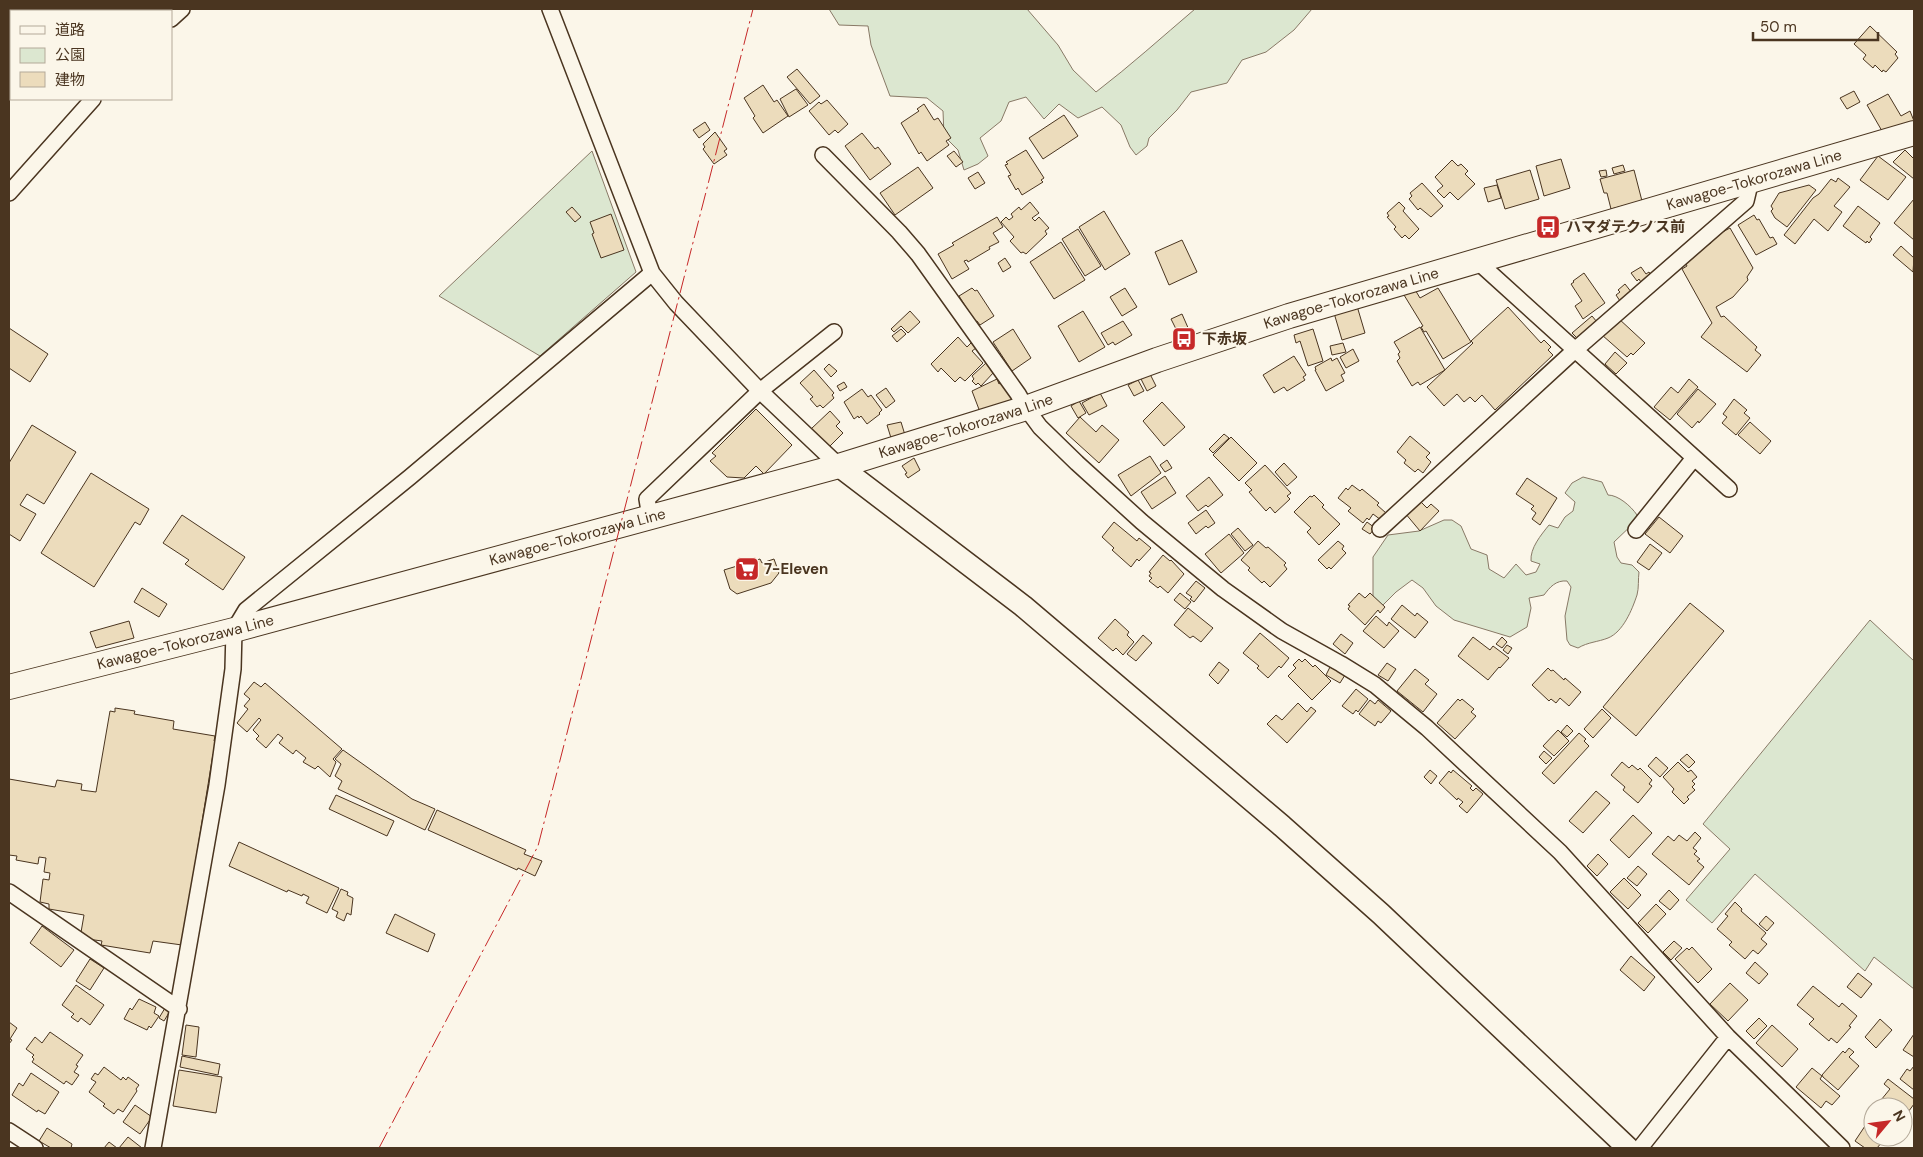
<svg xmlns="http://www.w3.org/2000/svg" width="1923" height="1157" font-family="'DM Sans','Noto Sans JP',sans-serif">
<rect width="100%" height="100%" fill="#fbf6e9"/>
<path fill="#dce7d0" stroke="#887966" d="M829,9H1027L1058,45L1073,70L1096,92C1130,66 1162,37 1195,9H1312L1294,30L1266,52L1242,60L1227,83L1191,92L1177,110L1149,138L1147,146L1136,155L1130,147L1121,125L1102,107L1078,118L1059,104L1044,119L1026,97L1009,102L1001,121L980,138L988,156L978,164L964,170L958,150L944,136L943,111L927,98L890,96L871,45L868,26L839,25Z
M592,151L636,272L540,356L439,296Z
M1583,477L1602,482L1608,495C1618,495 1631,506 1637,515L1636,521L1614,542L1617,557L1621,563L1632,565L1639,572C1638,579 1639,588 1637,595C1632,610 1623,632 1608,638C1598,642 1588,642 1578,648L1570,645L1567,640L1565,616L1571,587L1567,581C1556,580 1550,587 1544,595L1529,598L1531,608L1527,627L1510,637L1454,620L1436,606L1423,588L1412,580L1396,592L1381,607L1373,599V557L1388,535L1419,531L1444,520H1452L1461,526L1471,549L1487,555L1489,569L1504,578L1516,564L1526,575L1536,572L1540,564L1531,561C1530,548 1541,535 1549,525L1558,528L1565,517L1573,511L1575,502L1565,493L1572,483Z
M1870,620L1914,661V989L1874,957L1865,971L1755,874L1712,923L1686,900L1730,849L1703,824Z"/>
<path fill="#ecdcbc" stroke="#4a3520" d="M1870,26L1897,52L1895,54L1898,58L1886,72L1883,70L1882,72L1875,65L1873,68L1863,59L1866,55L1854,44Z
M797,69L820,96L810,104L787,77Z
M763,85L774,102L777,100L788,116L763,133L753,118L755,116L744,98Z
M796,89L808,105L789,117L780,99Z
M1854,91L1860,102L1847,109L1840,98Z
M1888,94L1901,116L1910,111L1914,121L1906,125L1882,131L1867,105Z
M827,100L848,124L838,133L835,130L829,135L809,111L819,102L821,104Z
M924,104L934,120L938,118L951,138L946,141L949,145L927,161L921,152L919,154L901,123L919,111L917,109Z
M1064,115L1078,136L1043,159L1029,138Z
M705,122L710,130L699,138L693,130Z
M715,132L727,149L724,151L727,155L714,164L703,149L705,147L703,144Z
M862,133L875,149L878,147L891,164L870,180L845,146Z
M1026,150L1044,178L1041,180L1043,182L1022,195L1018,188L1016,190L1008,176L1011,175L1005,165L1008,164L1006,162Z
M1905,150L1914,159V179L1893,162Z
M954,151L963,162L956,167L947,156Z
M1878,156L1906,177L1888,200L1860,180Z
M1561,159L1570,188L1544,196L1536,166Z
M1452,160L1458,166L1461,164L1468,171L1465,174L1475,184L1458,200L1450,192L1444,198L1437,191L1443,186L1435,177Z
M1623,165L1625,171L1614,174L1612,168Z
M918,167L933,188L895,215L880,193Z
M1530,170L1539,199L1505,209L1496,180Z
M1606,170L1607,176L1601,177L1599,171Z
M1634,170L1642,201L1611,209L1607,193H1604L1600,179Z
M978,172L985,183L975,189L968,178Z
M1838,178L1850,187L1834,206L1842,212L1828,231L1814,219L1795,244L1784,235L1813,198L1819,194L1831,179L1836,182Z
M1422,183L1443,206L1431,217L1420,208L1418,210L1409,199L1412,196L1410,193Z
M1497,185L1501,198L1488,202L1484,188Z
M1809,185L1816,190L1787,227L1775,218L1771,211L1773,209L1771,206L1779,193Z
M1914,199V240L1894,223Z
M1030,202L1039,213L1032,218L1035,221L1039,217L1049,228L1045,231L1047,234L1026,254L1023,252L1021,253L1010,241L1014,237L1001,222L1006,217L1009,220L1013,217L1011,214L1019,207L1021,210Z
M1399,202L1405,208L1403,211L1419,229L1409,239L1405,235L1402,238L1394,229L1396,227L1387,217L1389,216L1387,213Z
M1858,206L1880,223L1870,237L1872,239L1869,243L1867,241L1866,243L1843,226Z
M572,207L581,217L575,222L566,212Z
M1104,211L1130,254L1105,270L1079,227Z
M611,214L624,250L601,258L592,234L594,233L590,222Z
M1754,215L1757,220L1759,219L1770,238L1773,237L1777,244L1756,255L1738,225Z
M997,217L1003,227L993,233L999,242L989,247L990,249L968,262L967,260L964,261L969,269L952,279L938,254L954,245L952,243Z
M1730,228L1753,268L1747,277L1748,280L1733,297L1716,307L1721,317L1724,316L1757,347L1755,350L1761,355L1747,372L1701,337L1712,323L1682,269L1687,266L1685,262L1697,250L1711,243L1709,239Z
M1078,229L1101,266L1085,276L1062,239Z
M1182,240L1197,272L1169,285L1155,252Z
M1061,242L1085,280L1054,299L1030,262Z
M1901,246L1914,258L1913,272L1893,255Z
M1005,258L1011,267L1003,272L998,263Z
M1641,267L1646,274L1649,272L1652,277L1642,284L1639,279L1637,281L1631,273Z
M1584,273L1605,303L1583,319L1575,306L1582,301L1571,284L1574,282L1573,281Z
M1625,284L1632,293L1620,301L1616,295L1620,292L1618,290Z
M972,288L975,291L977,290L994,316L980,325L977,321L973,323L967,313L969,312L959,296Z
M1125,288L1137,307L1122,316L1110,297Z
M1414,288L1420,298L1438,288L1471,342L1443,359L1426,331L1424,332L1421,327L1423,326L1404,295Z
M1357,306L1365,333L1342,340L1334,313Z
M1508,307L1541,343L1544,340L1551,347L1548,350L1553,355L1495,410L1482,395L1475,402L1470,397L1464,402L1457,394L1444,406L1427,387L1473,343L1471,341Z
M910,311L920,322L908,333L901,326L894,332L891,329Z
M1083,311L1105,347L1079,362L1058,326Z
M1182,314L1189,330L1179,335L1171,319Z
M1592,316L1597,322L1577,338L1572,333Z
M1618,318L1645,343L1633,355L1631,353L1627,357L1602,335Z
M1123,321L1132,335L1115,345L1113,342L1108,345L1101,333Z
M1420,327L1445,370L1420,385L1418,382L1412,386L1397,361L1400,358L1398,354L1400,352L1394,342Z
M9,328L48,354L30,382L9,368Z
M901,329L906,334L897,342L892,336Z
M1013,329L1031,358L1012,371L993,342Z
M1313,329L1323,361L1308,366L1300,341L1296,343L1294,335Z
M958,337L967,347L971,343L976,348L972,351L983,363L965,381L960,377L955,382L941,368L938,372L931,364Z
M1343,343L1346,352L1332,355L1330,346Z
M1353,349L1359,361L1346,368L1340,357Z
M1615,352L1627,363L1616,374L1605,364Z
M1294,356L1306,375L1303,377L1305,380L1287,391L1284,387L1274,393L1263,375Z
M1331,358L1332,361L1337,358L1345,373L1341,375L1344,381L1326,391L1315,370H1316L1315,367Z
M986,363L994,372L981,386L978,383L976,385L972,381L974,379L972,376Z
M829,364L837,371L831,377L824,369Z
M814,370L834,393L832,395L834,398L823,408L820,405L817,407L810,399L813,397L800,383Z
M1150,374L1156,386L1147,391L1141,379Z
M997,379L999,384L1002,382L1013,400L980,412L972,391Z
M1689,379L1698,387L1670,420L1654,407L1671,387L1678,393Z
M1138,380L1144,391L1134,396L1128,385Z
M844,382L847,387L840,391L837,386Z
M886,388L895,401L886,408L876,395Z
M862,389L868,397L871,395L882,410L879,413L880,414L867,424L861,416L859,418L858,416L854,419L844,402Z
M1698,389L1716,404L1699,423L1698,421L1692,428L1677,414Z
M1100,393L1107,406L1089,415L1082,403Z
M1734,399L1747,410L1744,413L1750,418L1736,435L1722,423L1727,417L1723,414Z
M1079,401L1086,413L1078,418L1071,406Z
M1162,402L1185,427L1164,446L1143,421Z
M756,409L792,445L764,474L756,466L744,478L727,477L710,461L716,456L712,453Z
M830,411L840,422L836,426L843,433L829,447L811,429Z
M1080,417L1096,432L1102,425L1119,440L1099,463L1066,433Z
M901,422L905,435L891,438L887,425Z
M1750,422L1771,441L1760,454L1738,435Z
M32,425L76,452L44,504L27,494L20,505L36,514L20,541L9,534V463Z
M1224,434L1229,438L1213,453L1209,449Z
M1410,436L1430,453L1426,457L1431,462L1423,473L1418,469L1415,472L1404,463L1406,460L1397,452Z
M1231,437L1257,463L1239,481L1213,455Z
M1150,456L1161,473L1131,496L1118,475Z
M914,458L920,470L908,478L905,474L907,473L902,466Z
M1167,460L1172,468L1165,472L1160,465Z
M1284,463L1297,477L1287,486L1275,472Z
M1265,465L1291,493L1287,496L1290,499L1275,513L1270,507L1266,511L1249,492L1252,490L1245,483Z
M91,473L149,509L140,525L135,522L94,587L41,553Z
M1165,476L1176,493L1152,509L1141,492Z
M1209,477L1223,495L1208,507L1206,505L1198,511L1186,496Z
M1527,478L1557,498L1540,525L1532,519L1536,513L1531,509L1534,506L1516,494Z
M1352,485L1360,491L1362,489L1379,503L1377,505L1386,513L1381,520L1373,514L1369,520L1367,518L1363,523L1348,511L1351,508L1338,498L1346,488L1348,490Z
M1314,495L1324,505L1322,507L1340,524L1319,545L1307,532L1311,528L1294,512L1310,496L1312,497Z
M1418,499L1427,508L1431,504L1439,511L1420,531L1405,513Z
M1206,510L1215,523L1208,528L1206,526L1196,534L1188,523Z
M182,515L245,557L223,590L185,564L189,560L163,543Z
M1659,517L1683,536L1670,553L1645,534Z
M1114,522L1137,541L1139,538L1151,548L1139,561L1137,559L1131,567L1112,550L1114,548L1102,537Z
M1367,522L1375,528L1370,534L1362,529Z
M1238,528L1253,545L1245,551L1231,534Z
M1229,534L1244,553L1221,573L1205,554Z
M1258,541L1266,548L1268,547L1286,563L1284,565L1287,569L1270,587L1264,581L1262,583L1248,570L1250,568L1241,560Z
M1338,541L1344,546L1342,549L1346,553L1331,569L1329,567L1327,569L1318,560Z
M1650,544L1662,553L1649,570L1637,562Z
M1163,555L1170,561L1171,560L1184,574L1168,593L1160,586L1158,588L1149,581L1152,578L1149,576L1151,573L1149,572Z
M760,559L762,563L774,559L779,573L771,583L737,594L730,589L724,570Z
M1196,581L1205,588L1194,602L1190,599L1192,597L1186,593Z
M142,588L167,604L159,617L134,602Z
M1180,593L1191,602L1185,609L1174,600Z
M1359,593L1365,598L1370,593L1385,607L1380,613L1378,610L1365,625L1348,609L1350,606L1348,605Z
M1690,603L1724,631L1636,736L1603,707Z
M1402,605L1415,616L1417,613L1428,622L1415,638L1391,619Z
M1188,608L1213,628L1201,642L1193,636L1190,638L1174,625Z
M1376,616L1387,626L1389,622L1399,631L1384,648L1363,631Z
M1115,619L1129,632L1127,635L1134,642L1123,655L1116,648L1113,651L1098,638Z
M129,621L134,638L96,648L90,632Z
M1260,633L1289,658L1281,668L1279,666L1268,678L1257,668L1259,666L1243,653Z
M1341,634L1353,643L1345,654L1333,644Z
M1143,635L1152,643L1136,661L1127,654Z
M1473,637L1490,650L1493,646L1509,658L1500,668L1499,667L1488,680L1458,656Z
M1502,637L1507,642L1502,648L1496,644Z
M1507,645L1512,648L1508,654L1503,650Z
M1299,659L1302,662L1305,659L1313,667L1315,665L1331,681L1312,700L1288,676L1296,668L1293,665Z
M1219,662L1229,670L1218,684L1209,675Z
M1387,663L1396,669L1388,681L1378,675Z
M1330,667L1345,675L1340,683L1326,675Z
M1548,668L1551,671L1553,670L1564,680L1565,678L1581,692L1569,706L1560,698L1556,703L1551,699L1549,701L1532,685Z
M1415,669L1429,680L1425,684L1437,694L1423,712L1397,691Z
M254,682L261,687L265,683L342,749L333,759L336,762L330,777L318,766L315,769L303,762L306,758L296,750L293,754L279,743L283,738L278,734L266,748L256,739L259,736L253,730L261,720L259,718L247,732L237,723L248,709L244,706L250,699L244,694Z
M1356,689L1368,699L1358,712L1356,710L1353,714L1342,706Z
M1458,699L1460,701L1462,699L1474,709L1471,712L1476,716L1455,739L1437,723Z
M1370,700L1375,704L1378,700L1391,711L1381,723L1378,721L1375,726L1359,714Z
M1298,703L1307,712L1311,707L1316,711L1287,743L1267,724L1276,715L1282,720Z
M115,708L135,711L134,714L174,721L173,729L215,736L214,741L218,742L216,755L213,754L182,945L153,941L150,953L101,945L102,941L80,938L84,915L49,909V904L40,902L43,879L49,880L50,873L44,872L46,858L39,857L38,864L16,860L17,856L9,855V779L55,787L57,780L82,784L81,790L96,792L110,711L115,712Z
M1602,709L1611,718L1593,738L1584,729Z
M1567,725L1573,731L1567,737L1561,732Z
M1558,730L1569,741L1554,756L1543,746Z
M1579,733L1586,739L1584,741L1589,746L1554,784L1542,773Z
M343,750L412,799L435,809L425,830L338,789L342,781L335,776L341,764L335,759Z
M1544,751L1552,758L1546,764L1539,757Z
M1687,754L1695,762L1689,768L1680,760Z
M1656,757L1668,768L1660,777L1648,766Z
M1622,762L1629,768L1632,765L1638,770L1640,768L1652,780L1649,784L1652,786L1638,803L1623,790L1625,787L1611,775Z
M1678,762L1688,772L1691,770L1697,777L1692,781L1695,784L1692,787L1695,790L1687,797L1689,799L1684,804L1672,792L1674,789L1663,777Z
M1430,770L1437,776L1431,784L1424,777Z
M1453,770L1472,786L1470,788L1473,791L1476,788L1483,794L1467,813L1459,806L1463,802L1458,798L1457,800L1439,783L1449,771L1451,773Z
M1596,791L1610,803L1583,833L1569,821Z
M336,795L394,821L387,836L329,809Z
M437,810L526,850L524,854L542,861L535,876L518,868L517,870L428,830Z
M1633,815L1652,833L1629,858L1610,840Z
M1695,832L1701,838L1693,848L1697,851L1694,854L1700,859L1697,861L1704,867L1689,885L1652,854L1668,836L1674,841L1679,835L1687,841Z
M239,842L339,888L327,913L306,903L309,897L303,894L302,896L288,890L287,892L229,866Z
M1598,854L1608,864L1597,876L1587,866Z
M1638,866L1647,874L1637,886L1627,878Z
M1624,878L1641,895L1628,909L1610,892Z
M341,889L348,892L347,895L353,898L351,915L347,913L344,921L336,917L338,912L332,909Z
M1669,890L1679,900L1670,910L1659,901Z
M1735,902L1742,909L1741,911L1766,933L1761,939L1767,944L1758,954L1753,950L1745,959L1729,945L1732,942L1717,929L1728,916L1725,914Z
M1656,904L1666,914L1648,933L1638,923Z
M395,914L435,934L428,952L386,933Z
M1766,916L1774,923L1767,931L1759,924Z
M42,926L74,950L61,967L30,943Z
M1674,941L1682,948L1671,960L1663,952Z
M1692,947L1712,969L1698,983L1675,959L1687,948L1689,950Z
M1631,956L1655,977L1644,991L1620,970Z
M90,959L104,968L90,990L76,981Z
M1755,962L1768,974L1759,984L1746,973Z
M1858,973L1872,984L1861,998L1847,987Z
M1730,983L1748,1000L1728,1021L1710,1004Z
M76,985L104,1005L90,1025L81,1018L78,1022L71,1017L74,1014L62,1005Z
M1813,986L1839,1007L1842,1003L1857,1016L1849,1026L1851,1027L1837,1043L1831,1038L1829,1041L1809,1024L1814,1019L1797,1005Z
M139,999L156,1007L154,1013L159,1016L151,1028L149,1026L147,1030L124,1019L130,1008L132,1010Z
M165,1008L170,1011L164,1021L159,1018Z
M1759,1018L1767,1026L1754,1039L1746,1031Z
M1880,1019L1892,1030L1876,1048L1865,1037Z
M9,1022L17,1028L10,1039L12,1040L9,1044Z
M186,1025L199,1027L196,1057L182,1055Z
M1772,1025L1798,1049L1782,1067L1756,1043Z
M50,1032L83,1055L76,1065L78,1066L74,1072L79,1075L72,1085L66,1081L64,1084L32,1062L34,1059L32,1057L34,1055L26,1049L35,1037L42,1043Z
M1914,1034V1057L1903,1050Z
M1849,1048L1854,1052L1849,1057L1859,1066L1838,1090L1823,1077L1822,1075L1843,1051L1845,1053Z
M182,1056L220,1064L218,1075L180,1067Z
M1914,1066V1090L1900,1079L1907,1069L1910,1071Z
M104,1067L121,1080L123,1077L126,1080L128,1077L139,1085L136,1089L137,1091L123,1112L118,1109L114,1114L103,1106L105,1104L89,1092L96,1082L91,1079L95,1073L98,1075Z
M1812,1068L1822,1076L1820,1079L1840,1096L1832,1105L1826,1101L1821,1108L1796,1087Z
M179,1070L222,1077L216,1113L173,1106Z
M31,1073L59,1092L45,1114L38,1110L37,1112L12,1095L19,1083L23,1086Z
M1888,1079L1914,1099V1104L1903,1119V1107H1890L1881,1100L1890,1089L1884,1084Z
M135,1105L152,1117L140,1134L123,1122Z
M1865,1126L1873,1132V1137L1882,1142L1877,1148H1865L1855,1141Z
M47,1128L72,1144L71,1148H51L39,1141Z
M128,1137L142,1148H119Z
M109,1142L117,1148H104Z"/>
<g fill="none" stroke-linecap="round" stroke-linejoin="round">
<defs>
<path id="street" d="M550,9L652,273L676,303L760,391L839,466
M171,19L182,9
M823,155L899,232L918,254L1018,394L1026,408L1040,427L1077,463L1142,522L1223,589L1282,631L1341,664L1375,685L1427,728L1560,852L1728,1037L1842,1148
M9,193L93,99
M1477,261L1729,489
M650,517L647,499L760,391L834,332
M1380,529L1575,350L1746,201L1751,180
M1636,530L1694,458
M9,892L179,1009
M9,1131L35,1148
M153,1148L217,785L233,669L234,630L246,610L410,477L652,273
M1640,1148L1728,1037"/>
<path id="secondary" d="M839,466L1023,606L1282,826L1381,914L1628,1148"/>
<g id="primary">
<path id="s1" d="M9,687L234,630L839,466L1026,408L1157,360L1289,316L1914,133"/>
</g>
</defs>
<use href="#street" stroke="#4a3520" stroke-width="18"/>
<use href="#secondary" stroke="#4a3520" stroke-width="24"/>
<use href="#primary" stroke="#4a3520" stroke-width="26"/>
<use href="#street" stroke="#fbf6e9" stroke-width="15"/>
<use href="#secondary" stroke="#fbf6e9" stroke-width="21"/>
<use href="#primary" stroke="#fbf6e9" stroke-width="24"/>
<path stroke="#c62828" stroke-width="1" stroke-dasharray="18 4 2.5 4" stroke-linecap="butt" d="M379,1148L538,846L753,9"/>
</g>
<defs>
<symbol id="bus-square" viewBox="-11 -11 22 22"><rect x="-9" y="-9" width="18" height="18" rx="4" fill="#c62828" stroke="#fbf6e9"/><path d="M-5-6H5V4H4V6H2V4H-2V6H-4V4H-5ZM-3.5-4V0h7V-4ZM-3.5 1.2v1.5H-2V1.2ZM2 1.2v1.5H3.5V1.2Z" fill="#fff"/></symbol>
<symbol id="supermarket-square" viewBox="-11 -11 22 22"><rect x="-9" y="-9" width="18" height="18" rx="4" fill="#c62828" stroke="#fbf6e9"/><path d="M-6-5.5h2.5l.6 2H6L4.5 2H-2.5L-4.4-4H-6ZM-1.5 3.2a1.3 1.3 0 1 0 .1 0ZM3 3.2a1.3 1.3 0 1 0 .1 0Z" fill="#fff"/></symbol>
</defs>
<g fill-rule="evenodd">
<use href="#bus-square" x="1534" y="213" width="28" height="28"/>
<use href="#bus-square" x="1170" y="325" width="28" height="28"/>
<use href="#supermarket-square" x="733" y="555" width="28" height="28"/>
</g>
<g text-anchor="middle" stroke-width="4" stroke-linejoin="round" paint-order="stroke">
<g font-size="15" fill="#4a3520" stroke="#fbf6e9">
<text dy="5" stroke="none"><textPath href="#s1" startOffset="1818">Kawagoe-Tokorozawa Line</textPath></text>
<text dy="5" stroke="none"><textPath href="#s1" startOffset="1398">Kawagoe-Tokorozawa Line</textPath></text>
<text dy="5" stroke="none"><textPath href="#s1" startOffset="992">Kawagoe-Tokorozawa Line</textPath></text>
<text dy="5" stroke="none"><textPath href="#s1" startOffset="588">Kawagoe-Tokorozawa Line</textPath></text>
<text dy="5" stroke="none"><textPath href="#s1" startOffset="182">Kawagoe-Tokorozawa Line</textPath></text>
</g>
<g font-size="15" font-weight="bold" fill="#4a3520" stroke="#fbf6e9" text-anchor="start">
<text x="1566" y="232">ハマダテクノス前</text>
<text x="1202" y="344">下赤坂</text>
<text x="764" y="574">7-Eleven</text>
</g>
</g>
<rect width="1923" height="1157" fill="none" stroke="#4a3520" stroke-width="20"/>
<rect x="10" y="10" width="162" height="90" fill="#fbf6e9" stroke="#b4a999"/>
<rect x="20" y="26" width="25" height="8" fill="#fbf6e9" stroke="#b4a999"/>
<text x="55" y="35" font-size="15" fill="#4a3520">道路</text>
<rect x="20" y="48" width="25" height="15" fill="#dce7d0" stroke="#b4a999"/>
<text x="55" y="60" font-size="15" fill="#4a3520">公園</text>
<rect x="20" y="72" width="25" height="15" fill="#ecdcbc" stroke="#b4a999"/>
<text x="55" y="85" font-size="15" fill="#4a3520">建物</text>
<g transform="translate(1888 1122) rotate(61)"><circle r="24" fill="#fbf6e9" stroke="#b4a999"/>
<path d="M0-4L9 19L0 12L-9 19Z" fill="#c62828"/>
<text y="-8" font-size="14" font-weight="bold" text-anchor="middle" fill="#4a3520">N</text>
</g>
<path d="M1753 32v8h125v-8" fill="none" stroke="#4a3520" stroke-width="2.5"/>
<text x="1760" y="32" font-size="15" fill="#4a3520" stroke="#fbf6e9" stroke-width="4" paint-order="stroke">50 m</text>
</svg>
